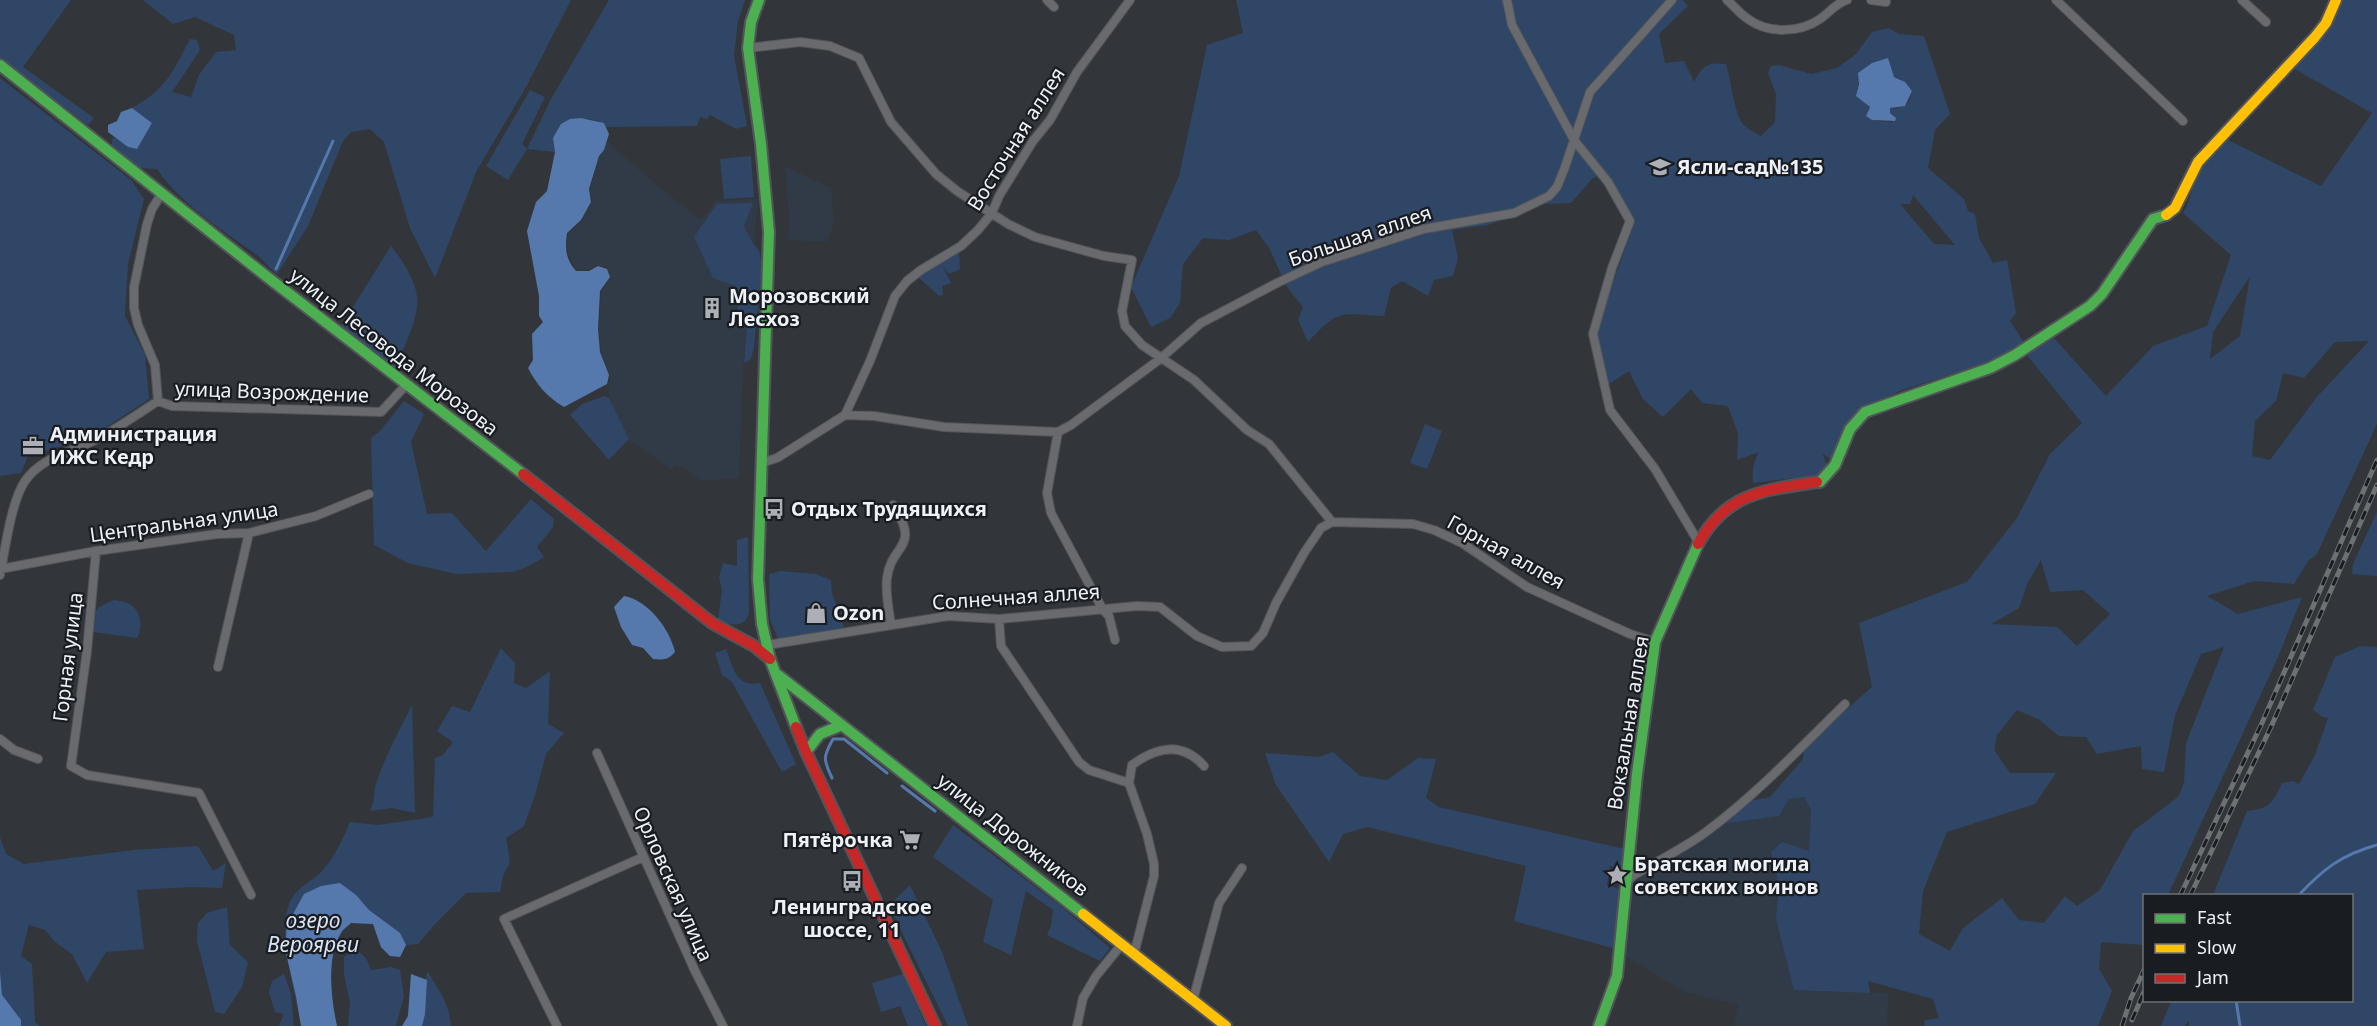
<svg xmlns="http://www.w3.org/2000/svg" width="2377" height="1026" font-family="'Noto Sans',sans-serif">
<rect width="100%" height="100%" fill="#32363a"/>
<path fill="#313a47" d="M608,142L658,186L701,220L715,201L758,199L743,370L739,478L701,481L684,467L675,466L672,470L634,443L631,445L609,398L610,375L601,351L599,329L601,292L611,278L608,268L598,265L589,269L576,270L566,248L568,233L582,221L592,202L590,189L599,157Z
M785,166L831,188L834,223L827,242L787,240L789,221Z
M1804,797L1811,810L1809,851L1771,852L1779,885L1776,920L1794,990L1888,993L1887,1026H1734L1738,1005L1685,992L1623,955L1629,885L1637,878L1722,824L1779,816L1789,799Z"/>
<path fill="#304666" fill-rule="evenodd" d="M0,0H71L23,67L94,118L88,125L0,58Z
M143,0H571L526,87L476,172L435,278L410,228L384,142L370,129L351,132L343,141L308,226L277,274C270,269 264,261 257,255C222,230 182,205 157,169L140,168L112,145V139L117,137L128,147L137,149L152,123L132,108C165,90 173,72 190,39L197,40L200,50L172,92L191,97L199,75L216,52L236,50L234,35L195,17L173,24Z
M609,0H745L738,21L734,55L747,126L736,129L710,115L707,119L700,117L697,126L606,127L604,123C574,114 574,116 553,138L555,152L527,149L551,99Z
M1236,0H1683L1688,6L1659,34L1665,63L1684,61L1694,82C1703,65 1708,62 1726,64C1731,79 1734,116 1744,125C1749,130 1756,133 1761,136L1775,122L1776,94L1768,73L1771,66L1779,65L1811,74L1837,68L1856,54L1872,32L1889,28L1899,34L1924,36L1950,114L1935,130L1928,168L1964,199L1968,211L1975,214L1979,238L1993,263L2007,260L2016,313L2010,321L2025,344L1990,362L1902,390L1861,409L1845,428L1834,461L1822,453L1827,465L1818,475L1753,483C1752,471 1753,463 1759,452L1737,460L1738,434L1728,406L1702,403L1691,389L1663,417L1643,399L1629,371L1609,384L1596,330L1635,221L1604,172L1592,179L1571,203L1545,204L1488,225L1452,230L1458,258L1453,276L1434,280L1428,296L1402,281L1391,288L1384,316C1339,314 1340,308 1308,342L1298,320L1303,307L1287,287L1269,248L1256,230L1229,240L1203,238L1183,264L1180,303L1170,318L1151,327L1131,287L1179,176L1207,45L1243,33ZM1885,60L1894,77L1899,78L1912,91L1908,103L1897,108H1890V113L1894,115L1893,122L1877,121L1867,111L1870,108L1857,90L1861,71L1872,63ZM1913,195L1955,245L1934,244L1900,204H1910Z
M2342,0H2377V424L2317,554L2308,561L2294,584L2254,581L2207,596L2238,614L2302,597L2278,657L2168,895L2144,896V945L2101,942L2099,969L2112,991L2098,1026H1924L1925,1020L1939,1018L1933,999L1868,981L1870,993L1794,990L1776,920L1779,885L1771,852L1782,842L1809,851L1811,810L1804,797L1789,799L1779,816L1722,824L1750,801L1770,797L1803,759L1804,747L1872,687L1859,623L1967,582L2017,518L2050,454L2082,423L2027,355L2054,338L2106,396L2153,346L2207,326L2231,255L2183,213C2193,196 2191,187 2198,172C2204,159 2218,149 2228,140L2321,186L2372,113L2293,68C2307,50 2338,22 2342,0ZM2250,276L2240,336L2210,359L2213,332ZM2369,341L2316,398L2270,460L2252,456L2255,421L2276,401L2283,373L2304,378L2335,342ZM2041,560L2050,592L2083,590L2110,614L2077,646L2057,627L1991,624L2019,608L2027,584ZM2224,647L2186,743L2184,783L2178,797L2133,831L2100,890L2077,906L2065,896L2044,923L2019,920L2002,898L1963,928L1950,951L1919,934L1923,891L1947,832L2035,804L2056,773H2010L1994,750L1997,735L2017,710L2040,720L2059,736L2086,737L2097,754L2141,746L2142,769L2164,772L2175,715L2201,654Z
M0,78L131,180L144,199L128,264L125,316L145,355L149,399L91,437L28,456L21,473L0,476Z
M530,90L545,97L522,144L527,149L508,180L486,166Z
M751,156L754,197L724,199L720,159Z
M753,203L744,226L753,244L759,250L762,266L754,347L751,359L744,363L748,313H738L736,286L713,278L694,237L717,204Z
M391,246C401,258 415,280 417,296C420,316 403,351 394,368L341,326Z
M959,252L960,269L949,274L942,265L951,283L942,286L943,295L939,296L918,277L940,260Z
M605,396L609,398L629,439L609,460L570,415L582,404Z
M404,401L424,414L411,442L427,514L452,513L486,551L531,499L554,519L553,527L537,547L544,557L529,566L513,572L456,574L408,563L374,545L371,438L380,431Z
M1425,424L1442,431L1427,469L1410,463Z
M2377,512V576L2352,574L2353,564Z
M748,537L749,613C744,629 731,625 718,620L722,590L719,577L723,563L737,566V540Z
M780,571L816,574L831,580L832,593L844,628L778,639L770,619L769,574Z
M114,600C119,601 125,601 129,604C141,609 143,628 137,638L94,632C92,610 95,608 114,600Z
M2361,646L2377,647V1026H2189V1020L2185,1026H2161L2171,1001L2352,1000V896L2213,895L2247,811C2269,809 2273,803 2282,783L2293,781L2299,784L2315,755L2328,718L2323,717L2313,710L2335,657Z
M501,648L515,663L514,683L526,688L550,671L548,724L564,733L546,754L535,795L524,826L506,838L510,862L503,876L500,892L466,893L436,923L418,944L406,945L400,957L390,956L381,947L373,924L351,923C348,926 343,929 341,933C326,957 331,999 337,1026H301C296,993 273,923 294,895C301,886 311,881 319,874C334,859 342,841 350,822L378,825L433,817L435,758L443,755L453,742L437,731L452,706L470,712Z
M726,649C733,667 736,688 760,683L796,764L782,772L732,682L722,675L715,653Z
M412,705L415,813L392,808L370,811C376,799 373,794 376,784C385,756 399,731 412,705Z
M1333,752L1360,776L1387,780L1418,758L1436,759L1426,798L1439,807L1625,849L1623,869L1610,866L1607,885L1621,890L1619,926L1612,948L1514,921L1526,866L1367,827L1343,834L1329,862L1276,785L1265,753L1319,757Z
M953,825L1058,904L1110,948L1100,961L1047,935L1051,926L1053,910L1026,891L1011,955L983,942L993,900L933,857Z
M0,837L6,854L24,864L134,850L198,846L213,871L226,863L222,888L191,887L137,890L144,949L106,952L87,983L72,954L55,942L45,930L29,925L21,956L32,964L35,1022L39,1026H0Z
M910,885L942,952L968,1026H948L889,906Z
M227,907L230,945L248,962L242,987L224,1014L215,1012L197,941L198,923L207,913Z
M354,948L366,958L371,970L391,967L400,970L404,996L396,1026H348L350,1002L344,975V957Z
M427,971C438,988 450,1005 451,1026H402L408,1016L411,974L426,980Z
M284,974L291,993L294,1026H279L284,1014L275,1012L269,992L272,981Z
M903,974L926,1026H908L900,1006L881,1012L872,983Z"/>
<path fill="#5679ad" d="M1888,58L1894,77L1905,82L1912,91L1905,106L1890,108V113L1896,118L1895,121L1872,120L1866,116L1870,107L1856,96L1859,84L1858,73L1872,63Z
M132,108L152,123L137,149L128,147L108,132V125L117,121L121,112Z
M581,118L604,123L609,134L604,150L599,156L589,189L591,202L581,220L567,233C565,247 565,259 576,271H589L598,266L607,269L610,277L600,291L598,329L600,352L609,375L607,384L564,407C547,397 537,385 528,368L533,360L532,334L543,322L539,316V296L527,231L536,202L547,191L555,152L553,138L561,124L570,119Z
M624,596C648,600 670,629 675,652C668,660 663,660 653,659L643,648L632,645L621,627L614,607Z
M340,883L356,895L369,910L400,933L406,945L400,957L390,956L381,947L373,924L351,923C348,926 343,929 341,933C326,957 331,999 337,1026H301L296,996L285,949L287,925L304,894L321,886Z
M0,972L2,995L21,1020V1026H0Z
M411,974L427,980L425,1014L422,1026H402L408,1016Z"/>
<g fill="none" stroke-linecap="round" stroke-linejoin="round">
<path stroke="#5679ad" stroke-width="3" d="M276,269L333,141
M832,778C823,759 823,757 833,739H844L887,773
M902,786L935,811
M2298,896C2323,869 2341,855 2377,845
M2236,1000L2240,1026"/>
<defs>
<path id="street" d="M1047,0L1054,7
M1507,0L1512,25L1574,140L1608,182L1630,221L1612,268L1593,334L1610,410L1655,469L1699,543
M1727,0C1734,6 1740,14 1748,19C1768,34 1800,33 1820,19C1829,13 1836,3 1847,0
M1871,0L1886,2
M2056,0L2183,121
M2242,0L2266,22
M748,48L800,42L830,46L859,58L891,122L936,174L957,191L1008,224L1035,237L1104,256L1132,260L1122,311L1125,326L1142,345L1194,380L1247,430L1269,444L1332,522L1413,524L1434,530L1462,543L1527,587L1630,634L1655,642
M158,401L155,365L138,325L134,308V287L147,224L152,209L162,193
M845,415L874,416L944,427L1058,432L1071,425L1160,359L1201,323L1277,283L1322,262L1424,229L1514,213L1549,196L1557,187L1565,167L1590,92L1672,0
M1058,432L1047,493L1051,513L1103,610L1109,616L1115,640
M761,463L777,458L845,415L870,361L895,296L907,281L921,270L961,246L978,230L992,213L999,196L1033,141L1050,120L1077,72L1130,0
M96,551L87,651L71,766L87,775L199,793L251,895
M0,569L96,551L217,534L249,533L316,516L369,494
M0,575C5,550 11,502 25,481C41,458 66,454 91,442C114,431 136,415 158,401L172,406L381,412L406,385
M999,619L1001,646L1079,762L1089,770L1129,783
M891,625C889,610 885,593 887,578C891,543 922,549 893,505
M767,645L948,616L999,619L1137,606L1160,607L1197,636L1222,647L1251,646L1263,633L1276,603L1304,553L1321,528L1332,522
M218,667L249,533
M0,739L14,750L38,759
M597,753L695,971L723,1026
M1626,882L1634,875C1658,861 1684,848 1706,832C1757,794 1800,748 1845,704
M1134,954L1154,876V864L1147,834L1129,783L1132,765C1156,747 1182,741 1204,766
M1193,1000L1219,903L1242,868
M557,1026L504,919L643,857
M1077,1026L1083,998L1096,976L1122,944"/>
<path id="fast" d="M759,0L751,22L748,48L761,144L769,232L758,579L762,624L770,659L796,727
M0,65L266,276L523,474
M1817,482H1820L1835,465L1850,429L1865,412L1990,368L2015,355L2090,306L2102,294L2153,219L2166,215
M778,675L1083,914
M806,752L820,734L842,725
M1599,1026L1617,976L1637,774L1655,642L1698,544"/>
<path id="slow" d="M2166,215L2175,208L2198,162L2315,37L2326,23L2336,0
M1083,914L1226,1026"/>
<path id="jam" d="M523,474L712,623L754,646L770,659
M1698,544C1726,493 1764,490 1817,482
M796,727L806,752L935,1026"/>
</defs>
<use href="#street" stroke="#525459" stroke-width="10"/>
<use href="#fast" stroke="#525459" stroke-width="14"/>
<use href="#slow" stroke="#525459" stroke-width="14"/>
<use href="#jam" stroke="#525459" stroke-width="14"/>
<use href="#street" stroke="#686a6d" stroke-width="8"/>
<use href="#fast" stroke="#4caf50" stroke-width="10"/>
<use href="#slow" stroke="#ffc107" stroke-width="10"/>
<use href="#jam" stroke="#c62828" stroke-width="10"/>
<defs>
<path id="rail" d="M2180,896L2262,723L2377,460
M2190,896L2271,727L2377,485
M2132,1020L2144,992
M2122,1026L2131,998L2144,970"/>
</defs>
<use href="#rail" stroke="#6e7174" stroke-width="5"/>
<use href="#rail" stroke="#191c20" stroke-width="3" stroke-dasharray="9" stroke-linecap="butt"/>
</g>
<defs>
<symbol id="school-bare" viewBox="-9 -9 18 18"><path d="M0-5L7-2L0 1L-7-2ZM-4 1L0 2.5L4 1V4Q0 6-4 4Z" fill="#acb0b6" stroke="#191c20" stroke-width="2.5" paint-order="stroke"/></symbol>
<symbol id="building-bare" viewBox="-9 -9 18 18"><path d="M-4-6H4V6H1V3H-1V6H-4ZM-2.5-4.3h1.7v1.8h-1.7ZM.8-4.3h1.7v1.8H.8ZM-2.5-1h1.7V.8h-1.7ZM.8-1h1.7V.8H.8Z" fill="#acb0b6" stroke="#191c20" stroke-width="2.5" paint-order="stroke"/></symbol>
<symbol id="office-bare" viewBox="-9 -9 18 18"><path d="M-6-3h4V-5.5h4V-3h4V5H-6ZM-1-4.5V-3h2v-1.5ZM-6 0V1H6V0Z" fill="#acb0b6" stroke="#191c20" stroke-width="2.5" paint-order="stroke"/></symbol>
<symbol id="bus-bare" viewBox="-9 -9 18 18"><path d="M-5-6H5V4H4V6H2V4H-2V6H-4V4H-5ZM-3.5-4V0h7V-4ZM-3.5 1.2v1.5H-2V1.2ZM2 1.2v1.5H3.5V1.2Z" fill="#acb0b6" stroke="#191c20" stroke-width="2.5" paint-order="stroke"/></symbol>
<symbol id="shop-bare" viewBox="-9 -9 18 18"><path d="M-5-2.5h2.3a2.7 3.5 0 0 1 5.4 0H5L5.5 6h-11ZM-1.5-2.5h3a1.5 2.3 0 0 0-3 0Z" fill="#acb0b6" stroke="#191c20" stroke-width="2.5" paint-order="stroke"/></symbol>
<symbol id="supermarket-bare" viewBox="-9 -9 18 18"><path d="M-6-5.5h2.5l.6 2H6L4.5 2H-2.5L-4.4-4H-6ZM-1.5 3.2a1.3 1.3 0 1 0 .1 0ZM3 3.2a1.3 1.3 0 1 0 .1 0Z" fill="#acb0b6" stroke="#191c20" stroke-width="2.5" paint-order="stroke"/></symbol>
<symbol id="sight-bare" viewBox="-9 -9 18 18"><path d="M0-6L1.8-2.2L6-1.7L2.9 1.2L3.7 5.4L0 3.3L-3.7 5.4L-2.9 1.2L-6-1.7L-1.8-2.2Z" fill="#acb0b6" stroke="#191c20" stroke-width="2.5" paint-order="stroke"/></symbol>
</defs>
<g fill-rule="evenodd">
<use href="#school-bare" x="1645" y="152" width="30" height="30"/>
<use href="#building-bare" x="697" y="293" width="30" height="30"/>
<use href="#office-bare" x="18" y="431" width="30" height="30"/>
<use href="#bus-bare" x="759" y="494" width="30" height="30"/>
<use href="#shop-bare" x="801" y="598" width="30" height="30"/>
<use href="#supermarket-bare" x="895" y="825" width="30" height="30"/>
<use href="#sight-bare" x="1602" y="860" width="30" height="30"/>
<use href="#bus-bare" x="837" y="866" width="30" height="30"/>
</g>
<g text-anchor="middle" stroke-width="4.5" stroke-linejoin="round" paint-order="stroke">
<g font-size="20" fill="#eef2f8" stroke="#191c20">
<text transform="translate(1016 139) rotate(-58)" y="7">Восточная аллея</text>
<text transform="translate(1360 236) rotate(-19)" y="7">Большая аллея</text>
<text transform="translate(394 352) rotate(38)" y="7">улица Лесовода Морозова</text>
<text transform="translate(272 392) rotate(2)" y="7">улица Возрождение</text>
<text transform="translate(184 522) rotate(-8)" y="7">Центральная улица</text>
<text transform="translate(1506 552) rotate(29)" y="7">Горная аллея</text>
<text transform="translate(1016 597) rotate(-4)" y="7">Солнечная аллея</text>
<text transform="translate(68 657) rotate(-83)" y="7">Горная улица</text>
<text transform="translate(1628 723) rotate(-81)" y="7">Вокзальная аллея</text>
<text transform="translate(1013 835) rotate(38)" y="7">улица Дорожников</text>
<text transform="translate(673 884) rotate(66)" y="7">Орловская улица</text>
</g>
<g font-size="20" font-weight="bold" fill="#eef2f8" stroke="#191c20" text-anchor="start">
<text x="1677" y="174">Ясли-сад№135</text>
<text x="729" y="303">Морозовский<tspan x="729" dy="23">Лесхоз</tspan></text>
<text x="50" y="441">Администрация<tspan x="50" dy="23">ИЖС Кедр</tspan></text>
<text x="791" y="516">Отдых Трудящихся</text>
<text x="833" y="620">Ozon</text>
<text x="893" y="847" text-anchor="end">Пятёрочка</text>
<text x="1634" y="871">Братская могила<tspan x="1634" dy="23">советских воинов</tspan></text>
<text x="852" y="914" text-anchor="middle">Ленинградское<tspan x="852" dy="23">шоссе, 11</tspan></text>
</g>
<g font-size="21" font-style="italic" fill="#d9e4f4" stroke="#191c20">
<text x="313" y="928">озеро<tspan x="313" dy="24">Вероярви</tspan></text>
</g>
</g>
<rect x="2143" y="894" width="210" height="108" fill="#191c20" stroke="#6e7276" stroke-width="1.5"/>
<rect x="2155" y="914" width="30" height="9" fill="#4caf50" stroke="#6e7276" stroke-width="1.5"/>
<text x="2197" y="924" font-size="18" fill="#eef2f8">Fast</text>
<rect x="2155" y="944" width="30" height="9" fill="#ffc107" stroke="#6e7276" stroke-width="1.5"/>
<text x="2197" y="954" font-size="18" fill="#eef2f8">Slow</text>
<rect x="2155" y="974" width="30" height="9" fill="#c62828" stroke="#6e7276" stroke-width="1.5"/>
<text x="2197" y="984" font-size="18" fill="#eef2f8">Jam</text>
</svg>
